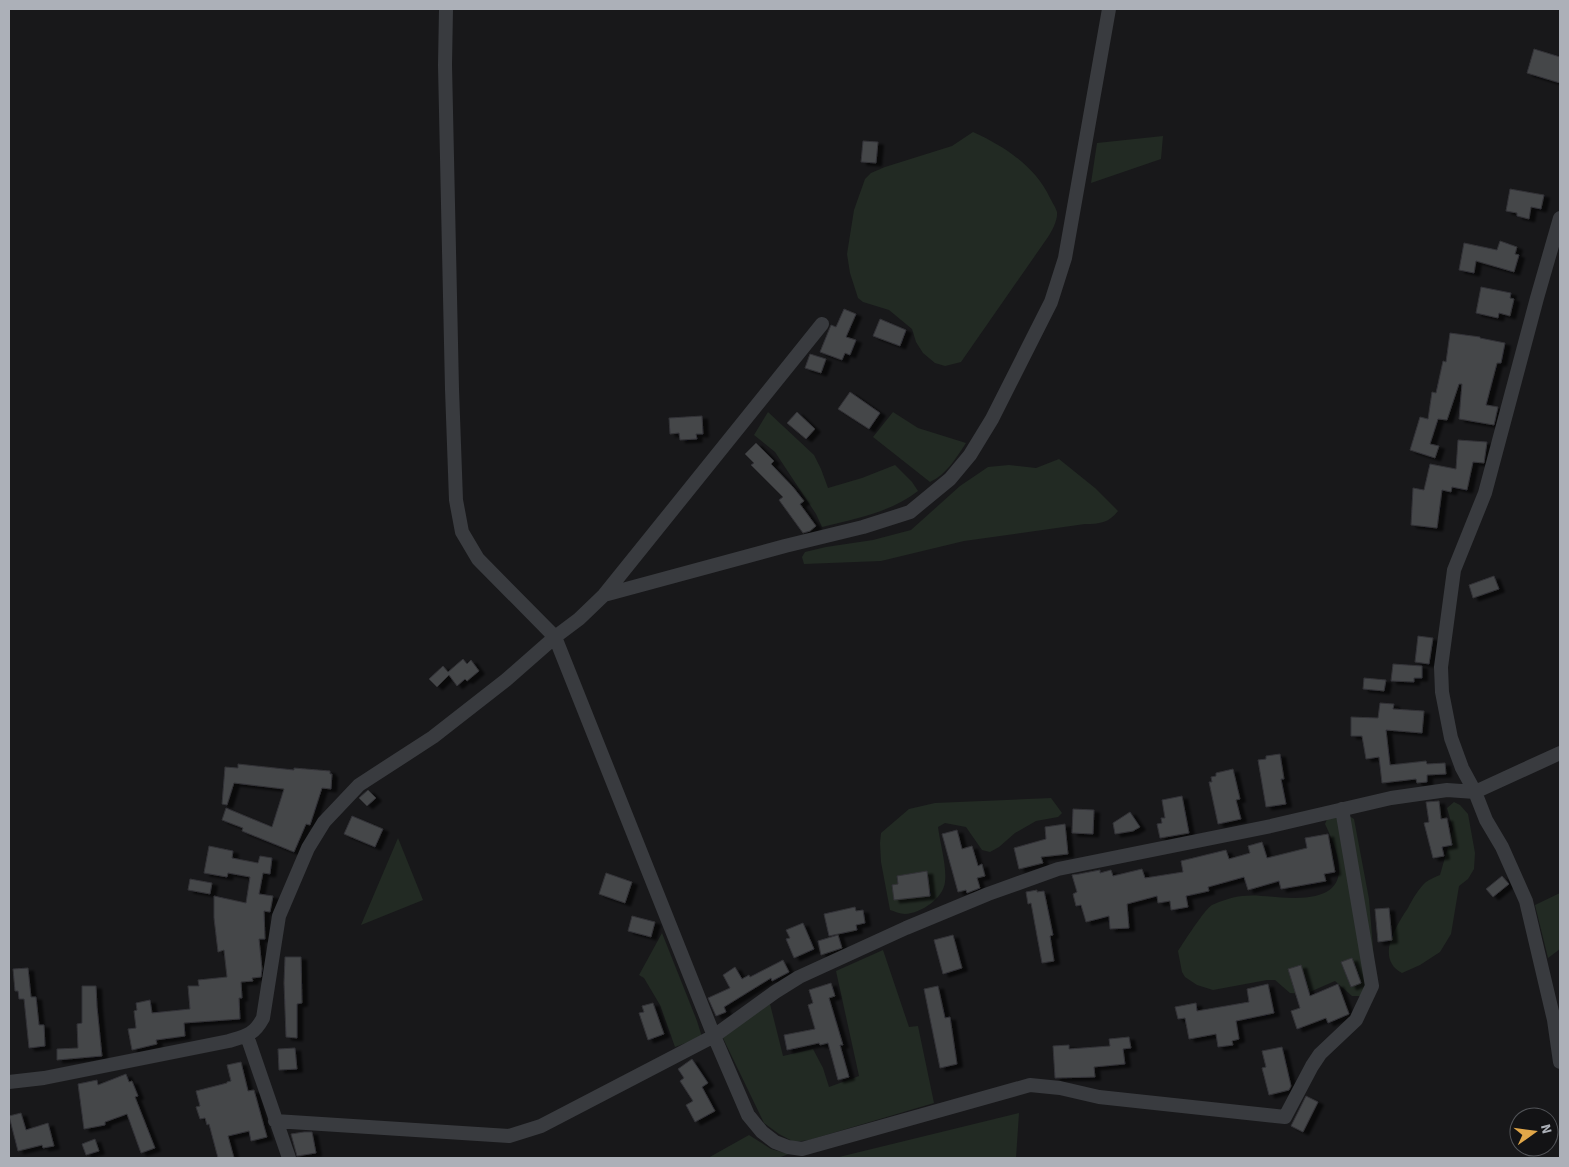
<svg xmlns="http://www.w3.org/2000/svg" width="1569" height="1167" font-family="'Source Sans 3',sans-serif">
<defs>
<filter id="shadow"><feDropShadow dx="5.5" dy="3" stdDeviation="1" flood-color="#0009"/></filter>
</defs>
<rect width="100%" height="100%" fill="#18181a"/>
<path fill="#222a23" d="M973,132C1004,146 1035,166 1050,198C1052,202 1056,208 1057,212C1058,220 1052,231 1048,237L961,362L945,366L935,363L923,353L916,342L912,329L889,310L863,302L858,298L850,273L847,254L854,210L865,179L871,173L885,167L952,146Z
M1163,136L1161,159L1091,183L1097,143Z
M768,412L814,455L821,469L828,488L862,478L895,465L912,482L918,491C891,512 855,519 822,527L816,514L775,452L754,435Z
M893,412L918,428L966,443C956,458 947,474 930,482L873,437Z
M1059,459L1095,488L1118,511C1109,523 1099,524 1085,524L964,541L881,561L804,564L802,557L805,552L826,547L873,540L911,530L960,486L988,467L1009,465L1036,468Z
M1051,798L1062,813L1058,817L1036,821L1015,833L999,847L990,852L982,850L966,827L945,823L938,827C940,843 947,867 945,882C943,899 921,913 905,914C900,914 894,911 890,910L881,862L880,843L881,833L909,809L935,803Z
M1454,802L1460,805L1468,814L1475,853L1474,869L1468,879L1459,886L1451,934L1440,952L1420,965L1402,973C1375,959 1396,926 1408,908C1412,900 1419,888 1426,882C1430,879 1435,877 1440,875L1453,829L1447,808Z
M1349,816L1354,819L1369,899L1376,985L1361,996H1352L1335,981L1305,994L1290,993L1275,980H1267L1213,990L1197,985L1185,977L1182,972L1178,951C1184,942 1204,910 1212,905C1221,901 1232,897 1242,896C1258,894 1275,898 1292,898C1351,899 1345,866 1325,824L1328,817Z
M398,838L423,900L361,925Z
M1560,893V949L1548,958L1535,905Z
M662,933L697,1021L702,1037L675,1047L660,1005L644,978L639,975Z
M883,950L909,1027L918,1026L934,1103L809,1140L794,1142L779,1134L764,1123L722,1036L770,1004L783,1056L813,1049L823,1068L829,1087L859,1076L836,971Z
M1019,1113L1016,1158H835Z
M749,1135L771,1149L789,1154L778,1158H708Z"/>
<path fill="#45464a" stroke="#323236" filter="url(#shadow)" d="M1534,49L1560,57V83L1527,73Z
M863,141L878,142L876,163L861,162Z
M1510,189L1544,195L1541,209L1531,207L1529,219L1517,216V213L1506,211Z
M1500,241L1517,247L1515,254L1519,255L1514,272L1476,261L1474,273L1459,270L1464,243L1497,250Z
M1481,287L1511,293L1510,298L1514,299L1510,316L1499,313L1498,318L1476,313Z
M844,309L856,314L846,337L856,340L850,355L845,353L842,360L820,352L831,325L836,327Z
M880,319L906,330L900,346L873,336Z
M1450,333L1480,337V338L1505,343L1501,363H1497L1486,405L1498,407L1494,425L1459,419L1462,384H1459L1447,420L1438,419L1430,444L1439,446L1435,458L1410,450L1420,417L1428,419L1432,392L1436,393L1443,361L1446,362Z
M810,354L826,359L821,373L805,368Z
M850,392L880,413L869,429L838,409Z
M797,412L815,429L806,439L787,423Z
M702,416L703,434H696L697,439L680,440L679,433L670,434L669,418Z
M1458,440L1487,442L1484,463L1473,462L1467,490L1452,487L1451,492L1442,490L1437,528L1411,525L1413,488L1424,490L1430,464L1456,469Z
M756,443L774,461L771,464L793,487L804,501L800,504L816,526L810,531L803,533L779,500L783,497L751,465L754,463L745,454Z
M1494,576L1499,589L1473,598L1469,585Z
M1418,636L1433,638L1429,664L1415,662Z
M463,659L467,664L471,660L479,671L467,681L465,679L457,686L449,675L437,687L429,679L443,666L448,672Z
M1393,664L1422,666V678H1414V682L1391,681Z
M1364,678L1386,680L1384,691L1363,689Z
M1380,703L1394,704L1393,709L1424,711L1422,733L1386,730L1390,765L1426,761L1427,764L1445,763L1446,774L1427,775V782L1417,783L1416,779L1382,783L1379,757L1366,759L1362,736H1351V717L1378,718Z
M1280,754L1284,779H1281L1286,804L1266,807L1258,760L1266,759V756Z
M238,764L294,770V768L330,771V774H332L331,789L322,788L310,825L306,824L294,852L242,831L243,828L222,820L226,808L272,827L284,789L234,783L227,805L222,804L225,767L238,768Z
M1233,769L1240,799L1236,800L1241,819L1218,824L1209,782H1212L1211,777L1216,776V773Z
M368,790L376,798L367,806L359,798Z
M1182,796L1189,833L1160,838L1157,824L1162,823L1161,818H1165L1162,800Z
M1439,801L1441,819L1447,818L1452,845L1442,847L1444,856L1433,858L1424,823L1429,822L1426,802Z
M1073,809L1094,810L1093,834L1072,833Z
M1130,812L1140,827L1133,831L1115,834L1113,823Z
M352,816L383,829L375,847L344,834Z
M1065,824L1068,854L1041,857L1043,863L1019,869L1014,848L1046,839L1045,827Z
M957,830L962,849L972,846L978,866L982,864L985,876L977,878L980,888L967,893L966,890L958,892L942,834Z
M1328,834L1335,872L1324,874L1326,881L1281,889L1279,881L1248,890L1244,877L1208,887L1209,891L1186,896L1188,907L1171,910L1170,901L1158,903L1157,896L1127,904L1129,928L1110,929L1109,916L1086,922L1081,905L1076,906L1073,894L1077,892L1072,875L1079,874L1100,870V873L1111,870L1113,876L1142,869L1145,878L1183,872L1181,861L1226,850L1229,859L1250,853L1248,846L1262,842L1267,858L1307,848L1305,838Z
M209,846L233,851L232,858L258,863L260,856L272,858L270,874L263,873L259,894L273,896L270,912L264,911L265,939H259L262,969L261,977L252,978L253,981L241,982L242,998H239L240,1019L184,1023L185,1036L156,1040L157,1044L132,1050L128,1029L136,1028L134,1011L137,1010L136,1003L150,1000L152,1013L190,1009L188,986H199L198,980L227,977L224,950L218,952L214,918V896L246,903L250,877L228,873L227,877L204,873Z
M927,871L930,896L894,900L892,885L898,884L897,876Z
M606,873L632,882L625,903L599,894Z
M1502,876L1509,884L1493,897L1486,889Z
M190,879L212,883L210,894L188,890Z
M1037,890V892L1044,891L1053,935L1050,936L1054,961L1042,963L1031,903L1028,904L1026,892Z
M855,907L856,911L863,910L865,923L856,925L857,930L829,936L824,914Z
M1389,908L1392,940L1378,942L1375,909Z
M632,916L655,922L651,937L628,931Z
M803,923L814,949L794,958L786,939L790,938L786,930Z
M838,935L842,948L821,955L818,941Z
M953,935L962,968L943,974L934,940Z
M285,957H301L302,1003L297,1004V1038L286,1037L284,983Z
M1352,958L1361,983L1351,987L1341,962Z
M783,960L789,972L772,981L771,978L724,1007L726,1012L716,1016L708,998L730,988L723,975L735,967L742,979L749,975L750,977Z
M1301,965L1310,996L1338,984L1349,1014L1328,1023L1326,1018L1297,1029L1291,1011L1300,1008L1288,969Z
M28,968L31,997H36L39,1025H44L45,1046L29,1048L24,999H19L18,991H15L13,969Z
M831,983L835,996L829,998L843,1045H840L849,1077L838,1080L828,1043L820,1045L819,1043L787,1050L784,1035L815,1029L808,1005L813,1003L809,990Z
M1268,984L1274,1013L1236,1021L1239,1039L1232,1041L1233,1045L1218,1047L1216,1034L1189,1039L1185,1018L1178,1019L1175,1007L1196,1003L1197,1011L1249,1002L1247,989Z
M82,986H96L97,1007L102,1056L57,1060V1049L78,1048L77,1024L82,1023Z
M938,986L945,1018L950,1017L957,1064L940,1068L924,989Z
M653,1003L664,1034L648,1040L639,1013L644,1012L642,1006Z
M1129,1037L1131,1048L1123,1049L1125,1064L1094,1067L1095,1077L1055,1078L1053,1046L1069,1045V1049L1110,1046L1109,1039Z
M1282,1047L1291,1086L1289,1090L1269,1095L1262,1068L1266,1067L1262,1051Z
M295,1048L297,1069L279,1070L278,1049Z
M692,1059L708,1083L702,1087L715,1111L695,1122L686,1105L693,1101L680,1081L684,1078L678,1069Z
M241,1062L248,1091L254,1090L267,1137L251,1141L249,1131L228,1136L234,1158H218L209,1124L207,1125L205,1118L200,1119L196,1107L200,1106L196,1091L227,1083V1082L231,1081L227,1065Z
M126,1074L129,1082L132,1081L138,1096L135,1097L155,1148L141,1153L127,1114L105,1122V1125L84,1129L78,1084L97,1080L98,1085Z
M1306,1096L1318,1102L1303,1132L1291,1126Z
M21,1113L26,1130L48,1123L54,1146L43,1148L42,1145L18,1151L9,1116Z
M304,1132H312L316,1153L297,1156L291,1134Z
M95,1139L99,1151L86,1155L82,1144Z"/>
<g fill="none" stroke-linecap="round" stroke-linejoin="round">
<path stroke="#393b3f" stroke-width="14" d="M446,9L445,65L452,389L456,500L462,532L478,559L555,637L714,1036L748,1115L762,1132L775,1142L788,1147L802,1149L1030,1085L1060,1088L1099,1097L1285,1117L1312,1066L1320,1054L1356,1020L1372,986L1342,809
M1560,218L1537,298L1485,493L1454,570L1441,667L1442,692L1451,738L1462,768L1475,792L1486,820L1502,847L1526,901L1554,1020L1560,1062
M604,595L785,546L863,527L910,512L950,479L970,455L992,419L1051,302L1065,258L1109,9
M247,1036L289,1158
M9,1082L44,1078L229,1041C246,1036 254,1035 263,1018L279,916L308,848L324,822L359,785L433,737L506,680L555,637L579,619L604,595L822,324
M275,1121L509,1136L541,1126L714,1036L775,992L799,977L906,928L988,894L1058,869L1271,826L1391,798L1447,790L1475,792L1560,753"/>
</g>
<rect width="1569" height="1167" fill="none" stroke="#acb0b8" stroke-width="20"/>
<g transform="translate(1534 1132) rotate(76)"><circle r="24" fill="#131315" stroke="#505256"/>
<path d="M0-4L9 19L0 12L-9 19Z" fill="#e1a749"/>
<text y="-8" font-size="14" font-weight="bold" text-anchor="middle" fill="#acb0b8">N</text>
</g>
</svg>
